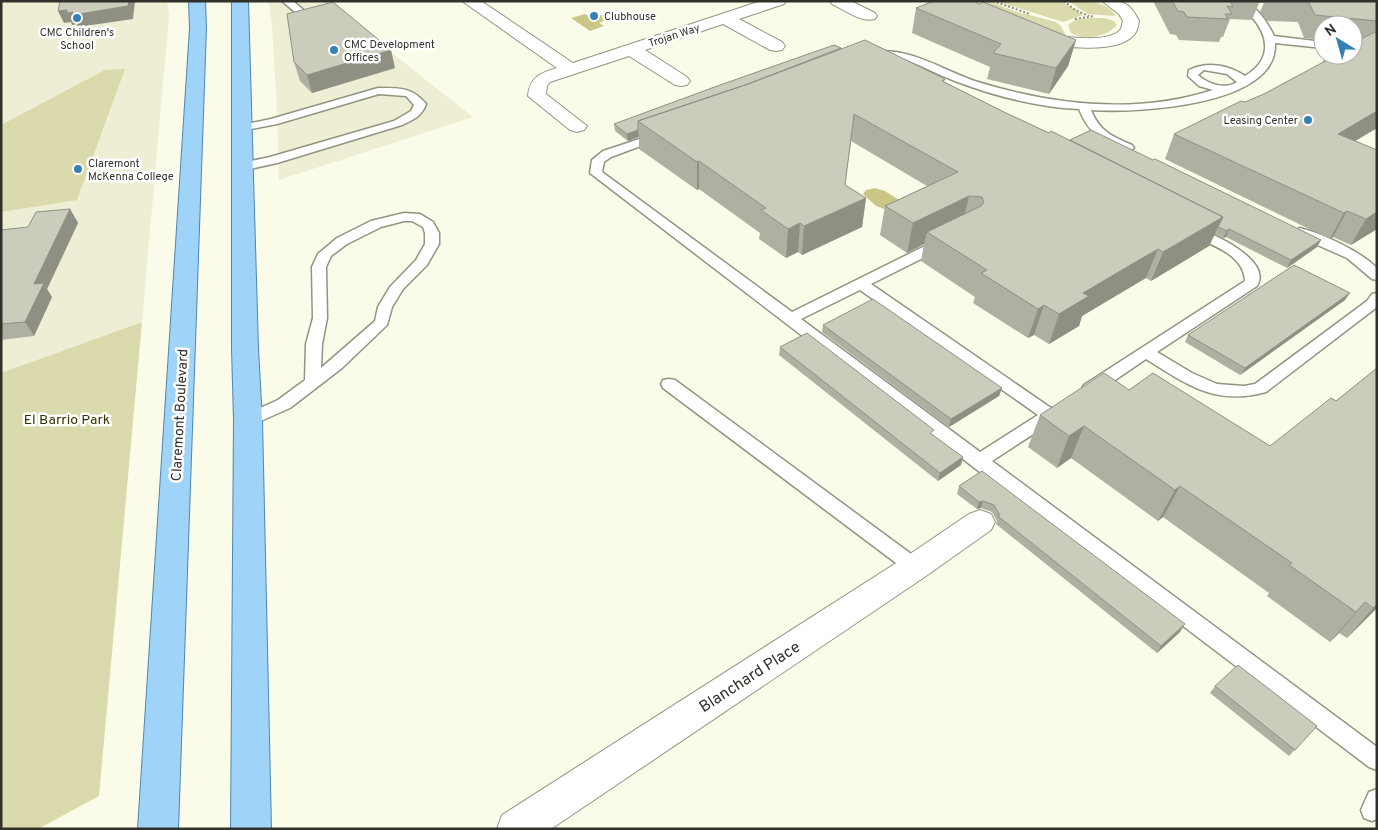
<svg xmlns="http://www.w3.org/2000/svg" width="1378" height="830" font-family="Overpass,sans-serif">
<rect width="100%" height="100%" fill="#fbfbe9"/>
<path fill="#eeeed5" d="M1,1H167L169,16L142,322L1,373Z
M268,1H326L473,117L279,180L277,111L272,25Z"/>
<path fill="#dbdaad" d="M979,1H989L1014,11L1056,22L1060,25L1066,35L1063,36Z
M996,1H1061L1083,15L1063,22Z
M1068,1C1085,1 1106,0 1116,16L1088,14Z
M1088,18H1105L1114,21L1117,25C1107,37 1083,41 1071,33L1068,25L1075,20Z
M125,69L77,200L1,212V125L105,70Z
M142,322L99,796L38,829H1V373Z"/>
<path fill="#c9c686" d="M585,14L590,17L602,15L608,19L599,23L604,26L590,31L571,18Z
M875,188L885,191L899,200L890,211L876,206L863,194L866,190Z"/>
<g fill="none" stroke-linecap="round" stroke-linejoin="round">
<defs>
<path id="service" d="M282,1H293L316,21L314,23H308Z
M1234,1C1238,1 1243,1 1246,2C1258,8 1269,25 1274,36L1323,42V48L1275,43C1279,107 1134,113 1091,110C1099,131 1113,137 1132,145L1134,148L1128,152C1104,146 1088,132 1079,109C1037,107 994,96 955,81C939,75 924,67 909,61C898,58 873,60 868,55L869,53C907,44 943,71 978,82C1053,105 1136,115 1213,90L1199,86L1188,76L1189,70C1208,61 1228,65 1245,76C1270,61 1271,39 1252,17C1246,12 1240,7 1234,1ZM1204,70L1227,74L1237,82C1225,90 1208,84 1198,75Z
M378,88C399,88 412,87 426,104C422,116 413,120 402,125L277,163L241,171L235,167L237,164L270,157L394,121L411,111L414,105L406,96L379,94L277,124L241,131L235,128L237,126L271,119Z
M658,133L662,134L664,136L662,138L611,157L604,162L602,172L792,312L937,240H947L949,243L947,246L871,284L1051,408H1061L1063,412L1061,416L992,461L1377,747V770L1369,767L972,466L590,173L592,160L603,151ZM860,290L1038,415L980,452L801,319Z
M404,213L420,214L433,222L439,233V244L427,265L403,289L392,307L387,325L342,368L290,408L254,424L248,426L242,424L240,420L242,416L278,400L305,380L306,344L313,318L312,267L318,254L337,238L371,221ZM404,221H412L423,227L425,233V244L416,260L390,287L378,307L375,321L321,368L322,344L327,318L326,267L331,256L347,244L381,227Z
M1193,227C1211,232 1273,260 1257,286L1157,352L1192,373L1217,384L1244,386L1255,384L1367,301L1372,294L1377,293V307L1266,392C1215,406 1188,385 1146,359L1096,393L1090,394L1084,393L1082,389L1084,385L1245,281C1244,254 1210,244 1188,234L1186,231Z
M1300,228C1323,234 1360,251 1377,268V280L1372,279L1347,258L1295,235L1293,232Z
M669,379L675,380L922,562L924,567L922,572L915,575L908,572L663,388L661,384L663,380Z
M1377,789V819L1372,821L1364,818L1361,810L1369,792Z"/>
<path id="minor" d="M462,1H481L573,63L761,1H786L784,4L739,19L782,42L785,46L782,50L776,51L770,50L723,24L645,50L687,77L690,81L687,85L681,86L675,85L629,56L550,82L547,86L546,94L587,126L584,130L577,132L570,130L528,96C530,77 540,73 557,68Z
M830,1H851L875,13L877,16L875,19C861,23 845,10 832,4Z
M1102,1C1123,1 1129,1 1139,21C1138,25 1138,29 1136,32C1121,57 1054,46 1031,41L1029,37L1031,33L1037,32C1053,36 1110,45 1121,29C1122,26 1122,24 1123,21L1119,14Z
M980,510L991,514L995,522L991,530L926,576L551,829H497L502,815L904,558L969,514Z"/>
<path id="primary" d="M189,1H205L206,28L178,829H138L190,28Z
M232,1H248L258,349L262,420L271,829H231L234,420L232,349Z"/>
</defs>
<use href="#service" stroke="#939383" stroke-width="3"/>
<use href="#minor" stroke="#939383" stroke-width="2"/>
<use href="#primary" stroke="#4f87ad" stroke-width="2"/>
<path stroke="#8f8f83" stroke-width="2" stroke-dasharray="2 2" stroke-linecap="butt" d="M993,1L1030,14
M1064,1L1075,10L1089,16
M1075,19L1094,16"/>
<use href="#service" fill="#fff" fill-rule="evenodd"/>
<use href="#minor" fill="#fff" fill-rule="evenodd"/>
<use href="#primary" fill="#9fd3f8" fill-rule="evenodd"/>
</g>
<path fill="#afafa2" d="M1153,1H1377V128L1355,141L1377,150V229L1351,245L1333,237L1330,239L1165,159L1174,134L1264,94L1322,63L1325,58L1354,43H1353V25H1323V40L1304,38L1298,22L1267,21L1260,12L1264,3H1259L1252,20L1230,19L1223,37H1221L1219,42L1179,40L1176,35L1170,34Z
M916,8L1076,40L1068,66L1049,94L987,79L990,67L912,33Z
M841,48L945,79L944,82L1004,112L1049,133L1321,240L1317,247L1287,268L1226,237L1223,238L1215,234L1209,246L1151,281L1146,278L1127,289L1082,316L1079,326L1049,344L1034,335L1028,338L973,303L975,297L921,261L924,244L907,253L880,235L885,206L927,186L851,141L845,185L866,198L862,227L802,255L798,252L786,258L759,239L760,233L699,189L697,190L639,149V137L628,141L615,131L614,124Z
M294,62L395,68L312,93L300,81Z
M70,209L78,223L47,289L52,297L34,336L1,340V230L28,227Z
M1345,300L1240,375L1185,342L1188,335Z
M823,325L1002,388L999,396L949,427L822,332Z
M780,347L933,435L961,465L938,481L779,355Z
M1377,368V608L1347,638L1339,633L1330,642L1267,596L1269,593L1163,517L1158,521L1071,458L1057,468L1028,447L1040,415L1129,390L1270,446L1336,401Z
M982,471L1180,632L1157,653L996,524L997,521L992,512L981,508L977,509L957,494L959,486Z
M1215,686L1317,726L1289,756L1210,693Z"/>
<path fill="#8f8f84" d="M129,1H135L133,19L78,27L77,24L72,25L71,22L64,23L58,11Z
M1076,40L1068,66L1049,94L1056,68Z
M391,50L395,68L312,93L307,75Z
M1377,111V128L1325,159L1338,134Z
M638,130L639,137L628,141L627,134Z
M699,161V189L697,190V162Z
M969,196L962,225L927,232L924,244L907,253L913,223Z
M866,198L862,227L802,255L804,226Z
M70,209L78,223L47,289L52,297L34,336L25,322L34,284Z
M1347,211L1333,237L1330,239L1344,213Z
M1377,212V229L1351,245L1366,219Z
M1223,217L1209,246L1151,281L1163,252Z
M800,223L798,252L786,258L788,229Z
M1229,229L1226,237L1223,238L1227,231Z
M1321,240L1317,247L1287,268L1291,260Z
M1158,249L1146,278L1082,316L1079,326L1049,344L1059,314L1083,293Z
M1350,293L1345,300L1240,375L1245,368Z
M1044,305L1034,335L1028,338L1038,309Z
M1002,388L999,396L949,427L951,419Z
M1084,426L1071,458L1057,468L1069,436Z
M963,457L961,465L938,481L940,473Z
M1180,486L1163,517L1158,521L1175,490Z
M983,501L981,508L977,509L979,502Z
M1365,602L1339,633L1330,642L1356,612Z
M1377,604V608L1347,638L1373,608Z
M1185,624L1180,632L1157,653L1161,646Z"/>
<path fill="#ccccbc" stroke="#8f8f84" d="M60,1H129L128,6L73,15V12L67,13V10L58,11Z
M934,1H974L979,4L983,2L1076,40L1056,68L993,53L1001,44L916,8Z
M1172,1H1230L1233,7L1227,6L1232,14H1225L1228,19L1187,17L1184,12L1178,11Z
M1308,1H1377V21L1315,15Z
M333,2L391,50L307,75L294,62L287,14Z
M1375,32L1377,33V111L1338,134L1377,150V212L1366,219L1347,211L1344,213L1174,134L1241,101L1245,102L1264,94L1329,59L1325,58L1330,55H1353V43Z
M865,40L945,79L942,81L1004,112L1049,133L1051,131L1223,217L1163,252L1158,249L1139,260L1083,293L1089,296L1059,314L1044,305L1038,309L981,273L987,270L927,232L981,206L984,202L982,197L969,196L913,223L885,206L958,172L854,114L845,185L866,198L804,226L800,223L788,229L761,210L766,208L699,161L697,162L638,121L748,84Z
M834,45L841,48L748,84L638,121V130L627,134L614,124L720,85Z
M1091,130L1153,160L1155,159L1321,240L1291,260L1229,229L1227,231L1218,227L1223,217L1070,140Z
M70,209L34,284L44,283L25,322L1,324V230L28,227L36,212Z
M1294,265L1350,293L1245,368L1188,335Z
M873,299L1002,388L951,419L823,325Z
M807,333L934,430L930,433L963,457L940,473L780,347Z
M1377,368V604L1373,608L1365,602L1356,612L1289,565L1292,563L1180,486L1175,490L1084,426L1069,436L1040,415L1104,373L1129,390L1153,373L1270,446L1331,398L1336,401Z
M982,471L1185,624L1161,646L999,517V514L994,505L983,501L979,502L959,486Z
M1238,665L1317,726L1295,750L1215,686Z"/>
<g fill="#3580b4" stroke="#fff" stroke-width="2">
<circle cx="594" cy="16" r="5"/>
<circle cx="77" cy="18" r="5"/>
<circle cx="334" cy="50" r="5"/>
<circle cx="1308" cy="120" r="5"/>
<circle cx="78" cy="169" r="5"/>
</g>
<g text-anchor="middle" stroke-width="5" stroke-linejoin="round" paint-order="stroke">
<g font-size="11" fill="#31312b" stroke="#fff" text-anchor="start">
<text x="604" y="20">Clubhouse</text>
<text x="77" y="36" text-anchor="middle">CMC Children's<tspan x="77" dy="13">School</tspan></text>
<text x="344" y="48">CMC Development<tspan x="344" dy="13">Offices</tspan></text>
<text x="1298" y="124" text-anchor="end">Leasing Center</text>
<text x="88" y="167">Claremont<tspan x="88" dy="13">McKenna College</tspan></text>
</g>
<g font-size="11" fill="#31312b" stroke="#fff">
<text transform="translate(674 35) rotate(-18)" y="4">Trojan Way</text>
</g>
<g font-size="14" fill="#31312b" stroke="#fff">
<text transform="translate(179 415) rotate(-87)" y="5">Claremont Boulevard</text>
</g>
<g font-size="14" fill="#343200" stroke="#fff">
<text x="67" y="424">El Barrio Park</text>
</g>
<g font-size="16" fill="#31312b" stroke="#fff">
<text transform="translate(749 676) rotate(-33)" y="6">Blanchard Place</text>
</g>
</g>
<rect width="1378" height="830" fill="none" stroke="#31312b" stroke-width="5"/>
<g transform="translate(1338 40) rotate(323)"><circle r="24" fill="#ffffff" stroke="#adadaa"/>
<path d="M0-4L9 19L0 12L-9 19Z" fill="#3580b4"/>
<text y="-8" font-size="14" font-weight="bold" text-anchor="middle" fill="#31312b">N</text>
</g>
</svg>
